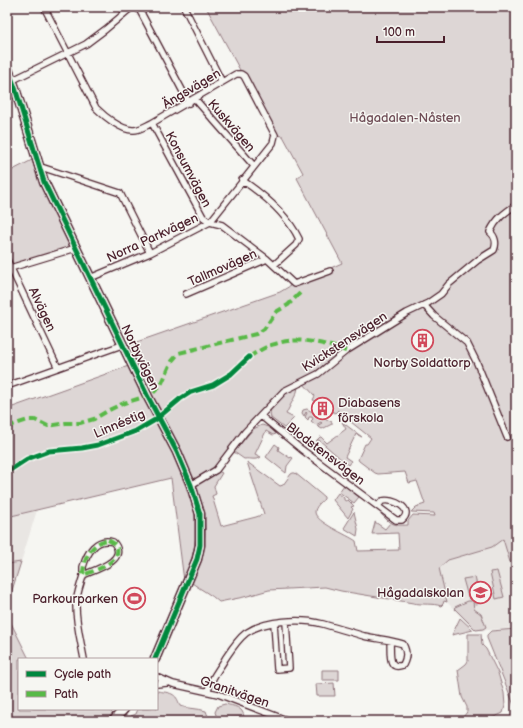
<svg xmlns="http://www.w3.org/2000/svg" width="523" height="728" font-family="'Balsamiq Sans',sans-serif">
<rect width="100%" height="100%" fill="#f6f6f2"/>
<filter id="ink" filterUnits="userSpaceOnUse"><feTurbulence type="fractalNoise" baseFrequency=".025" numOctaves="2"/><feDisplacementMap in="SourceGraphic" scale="8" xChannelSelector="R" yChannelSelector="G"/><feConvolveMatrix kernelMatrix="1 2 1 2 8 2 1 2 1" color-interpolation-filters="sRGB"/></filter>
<g filter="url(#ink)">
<path fill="#e9e6e3" d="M37,510L21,562L7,564V517Z
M503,539L516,582V628L475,631L460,616L447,602L439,568L448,560L492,547Z"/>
<path fill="#ddd6d5" stroke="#947a80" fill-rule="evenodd" d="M206,7H516V582L503,539L492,547L448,560L439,568L447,602L444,601L443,604L441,606C433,603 422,605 413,603L341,591L325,587L269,590L244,597L219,602C211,594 201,590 192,583C207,544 210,525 195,486L207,476L187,485C201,524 198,543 184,581L171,478L7,517V409L137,363L128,345L280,292L290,286L288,283L326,270L342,263L297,178L303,173L283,136L275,135ZM302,382L315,396L313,400L335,413L338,410L341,414L371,438L367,444H365L358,459L359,461L375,473L378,474L405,472L409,483L417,481L425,504L416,507L411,512L434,513L435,516L413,515L408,521V525C393,526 392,524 381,514L390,523L385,529L375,522V523L372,534L398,533L399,550L358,551L356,541C348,535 315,522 315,512C315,507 321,502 324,499V497L295,473H293L291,474L283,485L280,486L247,462L264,514L256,517L221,526L212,496L216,494L214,486L222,473L216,470L276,398Z
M32,160L39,181L71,247L11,268L7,260V173Z
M298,387L297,392L286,414L294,418L284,428L271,418C266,402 287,392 298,387Z
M307,409L332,422V424L322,429L317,426L322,423L321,422L316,425L311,421L313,419L312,417H309L308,420L305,417L307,413L306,412L304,416L302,413L303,410Z
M342,422L362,437L356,434L345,457L351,461L348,465L319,440L316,441L320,437H321L327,443L346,429Z
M262,425L271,428L276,434L273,435L266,431L255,454L261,457C256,461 250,458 244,459L234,452L253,429Z
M275,444L279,447L278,450L290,458L291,457L293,458L287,466L286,473L266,457Z
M344,485L359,497L354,503L339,492Z
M338,493L344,498V500L346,501L348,500L354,506L351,507L353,509L348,518L333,500Z
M354,512L358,529L357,536L344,528Z
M21,562L7,606V564Z
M497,571L504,597L496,599L490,572Z
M475,577L481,603L476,604L473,602L474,609L481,614L486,627L483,629L476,630L454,608L455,607L468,601H472L468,597L463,579Z
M7,615L29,659H19V709H108L113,714L108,721H7Z
M460,618L473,630L452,635Z
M516,629V710L487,638V635L491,631Z
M468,634H481L482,645L486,649L498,673L504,693L505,706L503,713C492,719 475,723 463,717L467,712V707L462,697L458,670L466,664L468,661Z
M322,670H339V680H322Z
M334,683L335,696H317L316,684Z
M157,691C170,693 176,692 180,706C189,709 197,708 206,711L209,719L164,721H128L131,716L136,714L138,709H157Z
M225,704C234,706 243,707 244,717L217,718L215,712L218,706Z"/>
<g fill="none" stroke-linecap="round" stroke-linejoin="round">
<defs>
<path id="street" d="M44,7L96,108C104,116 122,131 134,130C140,130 147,125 152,123L203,217L210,222L222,225L267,259L294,284L330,271
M138,7L189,103
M184,7L222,82
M7,83L86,44L106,29L132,7
M195,99L254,166
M38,166L120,193L150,253
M242,180C264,195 287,214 299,239L296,245L274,265
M7,260L58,368
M7,269L76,248
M90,278L150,253L210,222L273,143L275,135L244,76L241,74H236L152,123
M186,294L267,259
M424,305L434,316L467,343L477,363L507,437
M7,386L122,345
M261,416L301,449L396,520H402C415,509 393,498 382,501L378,506
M191,485L216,470L245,432L284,391L318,374L346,351L407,313L428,303L441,294L449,284L478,260L494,250C497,243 495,236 490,232C496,219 504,213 516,205
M83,575C95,570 130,560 113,542C96,537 87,553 83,567C83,570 83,573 83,576C80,586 76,596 76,606C76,624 81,642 84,659
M274,623L277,669L289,668L286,622
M157,677L173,684L218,694L289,721
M157,684L167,683
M208,691C210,679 219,670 225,659C231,650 237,640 246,633C265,620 301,618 323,624C337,628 351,632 364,636C377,639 391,640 403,644C407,652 407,657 403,665C387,671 391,652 390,641"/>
<path id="secondary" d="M7,67L15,88L44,182L148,397L177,452L191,485L200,514V545L197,559L155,659
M113,721L124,709"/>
</defs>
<use href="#street" stroke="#4a1f2b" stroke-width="8"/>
<use href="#secondary" stroke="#4a1f2b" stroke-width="11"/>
<use href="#street" stroke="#f6f6f2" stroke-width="5.5"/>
<use href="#secondary" stroke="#f6f6f2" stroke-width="8"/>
<path stroke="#58b947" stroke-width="4" stroke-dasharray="8 4" stroke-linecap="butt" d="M249,357C257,352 266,346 275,344C298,336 323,343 346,351
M7,427L28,420H35L48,426L66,423H80L94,419L109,410L124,403L151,395L161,385L172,361L179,353L256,334L264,329L276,312L288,305L300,293
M108,540C112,542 116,544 117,548C121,563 93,571 83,575C83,560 91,542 108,540Z"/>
<defs>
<path id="cycleway" d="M7,67L15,88L44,182L148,397L177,452L191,485L200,514V545L197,559L155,659
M7,472L27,459L49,451L82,448L98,445L136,431L155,420L180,399L191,392L213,385L231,374L249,357"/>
</defs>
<use href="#cycleway" stroke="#f6f6f2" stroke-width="8"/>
<use href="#cycleway" stroke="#00873e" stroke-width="5"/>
</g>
</g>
<defs>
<symbol id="building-ring" viewBox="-11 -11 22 22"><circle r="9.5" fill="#f6f6f2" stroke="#d1495b" stroke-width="1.5"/><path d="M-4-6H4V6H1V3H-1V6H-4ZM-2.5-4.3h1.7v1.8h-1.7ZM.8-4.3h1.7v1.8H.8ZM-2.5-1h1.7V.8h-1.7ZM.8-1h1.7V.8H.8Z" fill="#d1495b"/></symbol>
<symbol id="school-ring" viewBox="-11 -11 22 22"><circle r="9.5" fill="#f6f6f2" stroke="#d1495b" stroke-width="1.5"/><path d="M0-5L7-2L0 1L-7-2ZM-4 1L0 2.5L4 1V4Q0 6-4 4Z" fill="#d1495b"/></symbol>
<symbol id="stadium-ring" viewBox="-11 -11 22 22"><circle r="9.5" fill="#f6f6f2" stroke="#d1495b" stroke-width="1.5"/><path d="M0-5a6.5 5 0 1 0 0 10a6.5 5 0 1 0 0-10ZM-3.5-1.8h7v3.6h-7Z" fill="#d1495b"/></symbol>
</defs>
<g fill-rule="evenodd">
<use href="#building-ring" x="410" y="328" width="25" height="25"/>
<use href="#building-ring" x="310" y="396" width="25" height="25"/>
<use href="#school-ring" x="468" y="580" width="25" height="25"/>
<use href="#stadium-ring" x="122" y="586" width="25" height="25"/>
</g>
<g text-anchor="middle" stroke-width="3" stroke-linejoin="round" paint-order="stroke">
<g font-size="13" fill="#4a1f2b" stroke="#f6f6f2">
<text transform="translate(191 88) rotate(-31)" y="5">Ängsvägen</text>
<text transform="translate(232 125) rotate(49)" y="5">Kuskvägen</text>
<text transform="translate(189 169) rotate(62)" y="5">Konsumvägen</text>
<text transform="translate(152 237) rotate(-25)" y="5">Norra Parkvägen</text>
<text transform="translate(222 267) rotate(-24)" y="5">Tallmovägen</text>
<text transform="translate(43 309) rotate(65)" y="5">Alvägen</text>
<text transform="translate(344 341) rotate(-33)" y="5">Kvickstensvägen</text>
<text transform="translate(141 357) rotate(64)" y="5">Norbyvägen</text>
<text transform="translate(119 423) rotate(-23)" y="5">Linnéstig</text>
<text transform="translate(326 453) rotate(37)" y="5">Blodstensvägen</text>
<text transform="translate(235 691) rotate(19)" y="5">Granitvägen</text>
</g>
<g font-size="13" fill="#6f4d56" stroke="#f6f6f2">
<text x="405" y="122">Hågadalen-Nåsten</text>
</g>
<g font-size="13" fill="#4a1f2b" stroke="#f6f6f2" text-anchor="end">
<text x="422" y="367" text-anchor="middle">Norby Soldattorp</text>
<text x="338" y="407" text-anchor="start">Diabasens<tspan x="338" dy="15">förskola</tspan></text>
<text x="464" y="597">Hågadalskolan</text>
<text x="118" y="603">Parkourparken</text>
</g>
</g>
<rect width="523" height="728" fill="none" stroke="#f6f6f2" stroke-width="24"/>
<rect x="12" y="12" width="499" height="704" fill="none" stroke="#4a1f2b" stroke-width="1.5" filter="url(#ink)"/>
<rect x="18" y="658" width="140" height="52" fill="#f6f6f2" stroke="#b1a0a2"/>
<rect x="26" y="671" width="20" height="6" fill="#00873e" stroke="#b1a0a2"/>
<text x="54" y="678" font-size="12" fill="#4a1f2b">Cycle path</text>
<rect x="26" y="691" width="20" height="6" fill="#58b947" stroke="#b1a0a2"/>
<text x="54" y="698" font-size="12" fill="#4a1f2b">Path</text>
<path d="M377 36v6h67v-6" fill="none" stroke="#4a1f2b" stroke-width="2"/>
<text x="383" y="36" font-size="12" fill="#4a1f2b" stroke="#f6f6f2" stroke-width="3" paint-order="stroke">100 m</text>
</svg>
